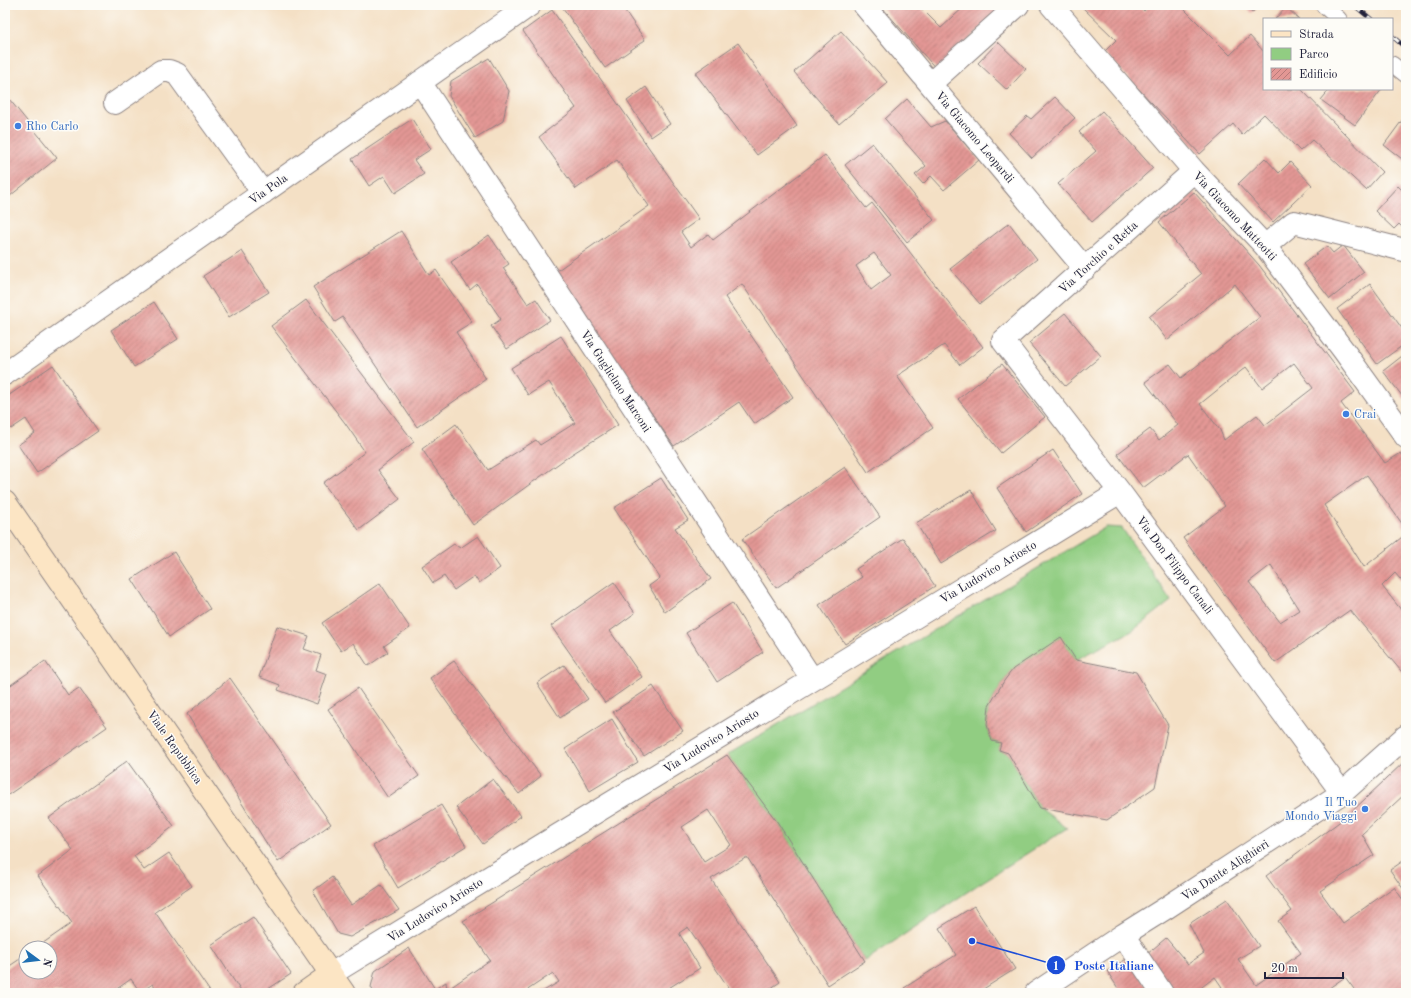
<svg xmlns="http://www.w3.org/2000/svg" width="1411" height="998" font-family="'Old Standard TT',serif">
<defs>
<pattern id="building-hatch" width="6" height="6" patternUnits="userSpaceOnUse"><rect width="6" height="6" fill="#e39794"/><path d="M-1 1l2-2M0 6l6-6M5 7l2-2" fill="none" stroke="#b87b7a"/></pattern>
</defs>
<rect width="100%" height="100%" fill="#fdfcf7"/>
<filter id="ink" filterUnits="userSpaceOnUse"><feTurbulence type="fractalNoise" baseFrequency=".025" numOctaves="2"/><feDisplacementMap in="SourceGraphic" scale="8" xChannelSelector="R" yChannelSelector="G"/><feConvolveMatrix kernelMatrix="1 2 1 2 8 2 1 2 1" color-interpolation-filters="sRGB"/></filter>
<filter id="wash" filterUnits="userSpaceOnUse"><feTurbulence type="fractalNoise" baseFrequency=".012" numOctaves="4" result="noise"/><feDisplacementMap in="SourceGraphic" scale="16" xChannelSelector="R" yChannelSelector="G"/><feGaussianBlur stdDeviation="0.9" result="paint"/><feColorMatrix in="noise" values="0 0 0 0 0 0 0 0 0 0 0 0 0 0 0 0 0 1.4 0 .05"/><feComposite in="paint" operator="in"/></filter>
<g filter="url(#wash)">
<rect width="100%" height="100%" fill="#f4e0c5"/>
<path fill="#91cd82" stroke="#5a785e" d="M1106,527L1122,528L1171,601L1132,631L1076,660L1061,638L1013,669L1004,681L989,706L987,725L992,741L1001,743L999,750L1008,753L1040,808L1067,828L976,886L865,961L778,823L727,755Z"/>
<g id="blocks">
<path fill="url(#building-hatch)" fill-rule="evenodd" d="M566,5H621L645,40L605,68L563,8Z
M880,5H918L941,28L966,5H1004L938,71Z
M1080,5H1138L1144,11L1150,5H1180L1230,55L1250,36L1264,52V89H1301L1382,172L1366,190L1312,140L1300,151L1264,114L1242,135L1233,124L1200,154L1104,52L1116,40Z
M1243,5H1259L1252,13Z
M1286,7L1299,19H1275Z
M552,10L699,219L681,232L691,247L708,234L713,240L825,155L866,208L872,203L983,347L960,365L944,345L897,376L933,428L868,472L742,284L725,297L793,397L754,424L739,402L674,446L555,272L649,206L617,160L576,189L539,137L576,108L523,31ZM874,253L891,275L871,290L856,266Z
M841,31L888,83L839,124L794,72Z
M998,42L1026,69L1007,90L978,63Z
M738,43L797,126L757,155L695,73Z
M489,58L509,91L503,121L475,138L449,96L451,81Z
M646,87L670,124L651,137L627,101Z
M1330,89H1382L1355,125L1321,100Z
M5,94L57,158L5,200Z
M1055,97L1075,118L1032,158L1009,133L1027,116L1031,119Z
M907,99L931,127L945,121L979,160L944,190L931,176L923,184L915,175L926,166L885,119Z
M1102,111L1153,168L1092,222L1058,184L1096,151L1079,132Z
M1406,115V162L1384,145Z
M412,119L431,149L414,160L424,174L395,193L384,176L369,186L352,159Z
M872,143L934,220L907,242L845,165Z
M1265,158L1279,173L1290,162L1312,185L1273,222L1238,184Z
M1398,186L1406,194V231L1399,224L1394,229L1375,211Z
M1194,192L1259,265L1355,392L1341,403L1385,463L1401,453L1406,460V529L1367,475L1324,505L1364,567L1406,534V586L1395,573L1382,586L1406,616V677L1350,610L1275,663L1183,538L1225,506L1188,454L1143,488L1117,454L1150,429L1159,440L1178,425L1145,382L1170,364L1181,378L1260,317L1235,284L1167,340L1149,317L1201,274L1159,222ZM1294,363L1313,388L1265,425L1257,415L1224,440L1220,430L1200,404L1246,367L1262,388ZM1271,565L1299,610L1280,622L1249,582Z
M1009,223L1037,259L980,304L950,269Z
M401,231L429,275L436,270L472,322L456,332L486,379L417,427L343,317L335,322L313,287Z
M489,235L509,264L503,268L528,304L536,299L550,320L507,349L491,326L501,319L477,284L470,290L451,262Z
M1343,245L1364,272L1330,299L1303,264L1327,246L1333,253Z
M242,251L269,292L229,317L203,276Z
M1370,284L1406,334V343L1377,364L1337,309Z
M306,300L414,442L378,470L400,499L359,530L323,483L365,452L345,423L271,326Z
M154,302L178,339L134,367L111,330Z
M1065,313L1101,356L1065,386L1029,343Z
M561,336L618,425L572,454L473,525L422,449L456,424L488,470L536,440L540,445L575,423L549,382L528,395L511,368Z
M1406,353V401L1383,371Z
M1002,364L1045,417L1001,453L958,399Z
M53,365L98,431L37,473L18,445L35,433L26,419L11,429L5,421V398Z
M1053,450L1082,494L1026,532L997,488Z
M845,467L880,517L776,588L742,539Z
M661,478L688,520L675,528L711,579L665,612L649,586L660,578L614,508Z
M971,490L996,531L941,564L916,523Z
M478,536L500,568L479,583L474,576L454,590L444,576L433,583L422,566L454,544L460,548Z
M903,538L935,586L845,644L819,605L862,577L856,569Z
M174,552L210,609L169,637L132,579Z
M614,582L635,613L610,631L642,677L605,703L551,626Z
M380,583L410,628L384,646L388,652L368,666L353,643L341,651L322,623Z
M732,603L763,652L717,682L686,633Z
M277,626L309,636L304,649L321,655L316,670L327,674L317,704L278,690L280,685L259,677Z
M1061,637L1076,660L1136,672L1168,725L1155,787L1107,820L1040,808L1008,753L999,750L1001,743L992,741L987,725L989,706L1004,681L1013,669Z
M45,661L68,695L79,688L107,727L5,797V689Z
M454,661L541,776L519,794L455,714L430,678Z
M564,665L588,699L560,718L537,683Z
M230,678L331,824L278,862L187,714Z
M653,686L683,731L644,756L613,712Z
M358,688L419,776L388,798L328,709Z
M612,719L638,762L590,791L565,749Z
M727,755L778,823L865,961L828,985L747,857L711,879L780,982L764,993H732L688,927L679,933L700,968L661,993H540L559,982L553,973L523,993H374L371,987L375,971L409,948L435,989L446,982L447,990L490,960L463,921ZM708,810L731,845L704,862L682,827Z
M1406,760V793L1362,834L1374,855L1320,891L1343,923L1394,887L1406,904V993H1357L1345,977L1322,993H1213L1222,987L1215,977L1194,993H1171L1146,955L1166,938L1188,964L1204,953L1189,924L1227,899L1259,946L1238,959L1256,985L1301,953L1278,921L1292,911L1266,876L1346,817Z
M127,761L174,826L134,856L144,870L169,853L192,886L155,912L211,993H159L153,984L140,992L131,979L111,993H5V969L26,955V972H50V948H36L72,923L38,876L73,850L49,818Z
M493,779L521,816L483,844L456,807Z
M441,805L466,846L398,888L373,846Z
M1406,859V893L1390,870Z
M332,877L351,905L381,885L399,910L350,937L338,934L313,891Z
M974,906L1015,969L977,993H907L904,988L956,955L939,928Z
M253,917L291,974L262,993H242L211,945Z
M1128,958L1151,993H1121L1107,971Z"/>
</g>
</g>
<g filter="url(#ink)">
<use href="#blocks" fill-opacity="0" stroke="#8b8180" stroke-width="1"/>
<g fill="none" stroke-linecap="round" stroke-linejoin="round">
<defs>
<path id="lane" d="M1323,5L1339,19
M1392,64L1406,75"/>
<path id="street" d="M864,5L1085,269
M1051,5L1194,171L1265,246L1344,351L1406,437
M420,82L812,679
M930,84L1018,5
M115,103L161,71H169L177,74L263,193
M1194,171L1003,341L1120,492L1342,793
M1265,246L1294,222L1404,250H1406
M5,374L530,5
M1123,935L1162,993
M331,974L1120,492
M1036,993L1123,935L1166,908L1342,793L1406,736"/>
<path id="secondary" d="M5,502L344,993
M304,993L331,974"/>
</defs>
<use href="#lane" stroke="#8b8180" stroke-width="17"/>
<use href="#street" stroke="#8b8180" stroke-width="24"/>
<use href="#secondary" stroke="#8b8180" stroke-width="24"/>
<use href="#lane" stroke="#fff" stroke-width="15"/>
<use href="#street" stroke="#fff" stroke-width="22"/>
<use href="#secondary" stroke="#fce5c4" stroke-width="22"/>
<defs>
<path id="rail" d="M1354,5L1371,19
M1392,36L1406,48"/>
</defs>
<use href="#rail" stroke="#22223b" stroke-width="4.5"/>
<use href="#rail" stroke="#fdfcf7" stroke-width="3" stroke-dasharray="9" stroke-linecap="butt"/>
</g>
</g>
<g fill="#3f7fe0" stroke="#fdfcf7" stroke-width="1.5">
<circle cx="18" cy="126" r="4"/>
<circle cx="1346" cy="414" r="4"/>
<circle cx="1365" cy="809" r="4"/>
</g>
<g text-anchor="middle" stroke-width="3" stroke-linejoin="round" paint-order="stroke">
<g font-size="12" fill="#366cbe" stroke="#fdfcf7" text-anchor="start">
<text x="26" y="130">Rho Carlo</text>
<text x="1354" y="418">Crai</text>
<text x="1357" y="806" text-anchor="end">Il Tuo<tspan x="1357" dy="14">Mondo Viaggi</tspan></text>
</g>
<g font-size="12" fill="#22223b" stroke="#fdfcf7">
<text transform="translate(975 137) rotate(50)" y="4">Via Giacomo Leopardi</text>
<text transform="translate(268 189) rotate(-35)" y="4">Via Pola</text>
<text transform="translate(1235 216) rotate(47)" y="4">Via Giacomo Matteotti</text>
<text transform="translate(1098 257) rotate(-42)" y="4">Via Torchio e Retta</text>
<text transform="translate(616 381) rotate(57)" y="4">Via Guglielmo Marconi</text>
<text transform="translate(1175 565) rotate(53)" y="4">Via Don Filippo Canali</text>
<text transform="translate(988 572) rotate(-31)" y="4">Via Ludovico Ariosto</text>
<text transform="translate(711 741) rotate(-32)" y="4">Via Ludovico Ariosto</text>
<text transform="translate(175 747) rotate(55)" y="4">Viale Repubblica</text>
<text transform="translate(1225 870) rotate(-33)" y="4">Via Dante Alighieri</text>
<text transform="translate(435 910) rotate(-32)" y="4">Via Ludovico Ariosto</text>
</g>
</g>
<path fill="none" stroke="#1d4ed8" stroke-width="1.5" d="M972 941L1056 965"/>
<g fill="#1d4ed8" stroke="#fdfcf7" stroke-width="1.5">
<circle cx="972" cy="941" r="4"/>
<circle cx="1056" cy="965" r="10"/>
</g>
<g font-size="12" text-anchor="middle" font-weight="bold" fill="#fff">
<text x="1056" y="970">1</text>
</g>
<g font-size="13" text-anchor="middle" font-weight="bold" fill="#1d4ed8" stroke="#fdfcf7" stroke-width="3" stroke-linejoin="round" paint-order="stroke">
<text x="1114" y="970">Poste Italiane</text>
</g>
<rect width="1411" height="998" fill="none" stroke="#fdfcf7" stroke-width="20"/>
<rect x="1263" y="18" width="130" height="72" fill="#fdfcf7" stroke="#a5a5ac"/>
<rect x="1271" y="31" width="20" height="6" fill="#fce5c4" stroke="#a5a5ac"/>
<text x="1299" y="38" font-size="12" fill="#22223b">Strada</text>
<rect x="1271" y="48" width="20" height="12" fill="#91cd82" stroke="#a5a5ac"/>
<text x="1299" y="58" font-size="12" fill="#22223b">Parco</text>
<rect x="1271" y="68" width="20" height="12" fill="url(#building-hatch)" stroke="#a5a5ac"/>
<text x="1299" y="78" font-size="12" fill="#22223b">Edificio</text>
<g transform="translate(38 960) rotate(105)"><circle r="19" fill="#fdfcf7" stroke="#a5a5ac"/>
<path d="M0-3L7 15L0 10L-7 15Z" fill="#1f6fb2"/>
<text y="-6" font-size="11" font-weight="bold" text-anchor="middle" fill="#22223b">N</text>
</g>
<path d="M1265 972v6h78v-6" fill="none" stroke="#22223b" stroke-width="2"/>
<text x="1271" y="972" font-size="12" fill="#22223b" stroke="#fdfcf7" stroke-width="3" paint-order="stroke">20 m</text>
</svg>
